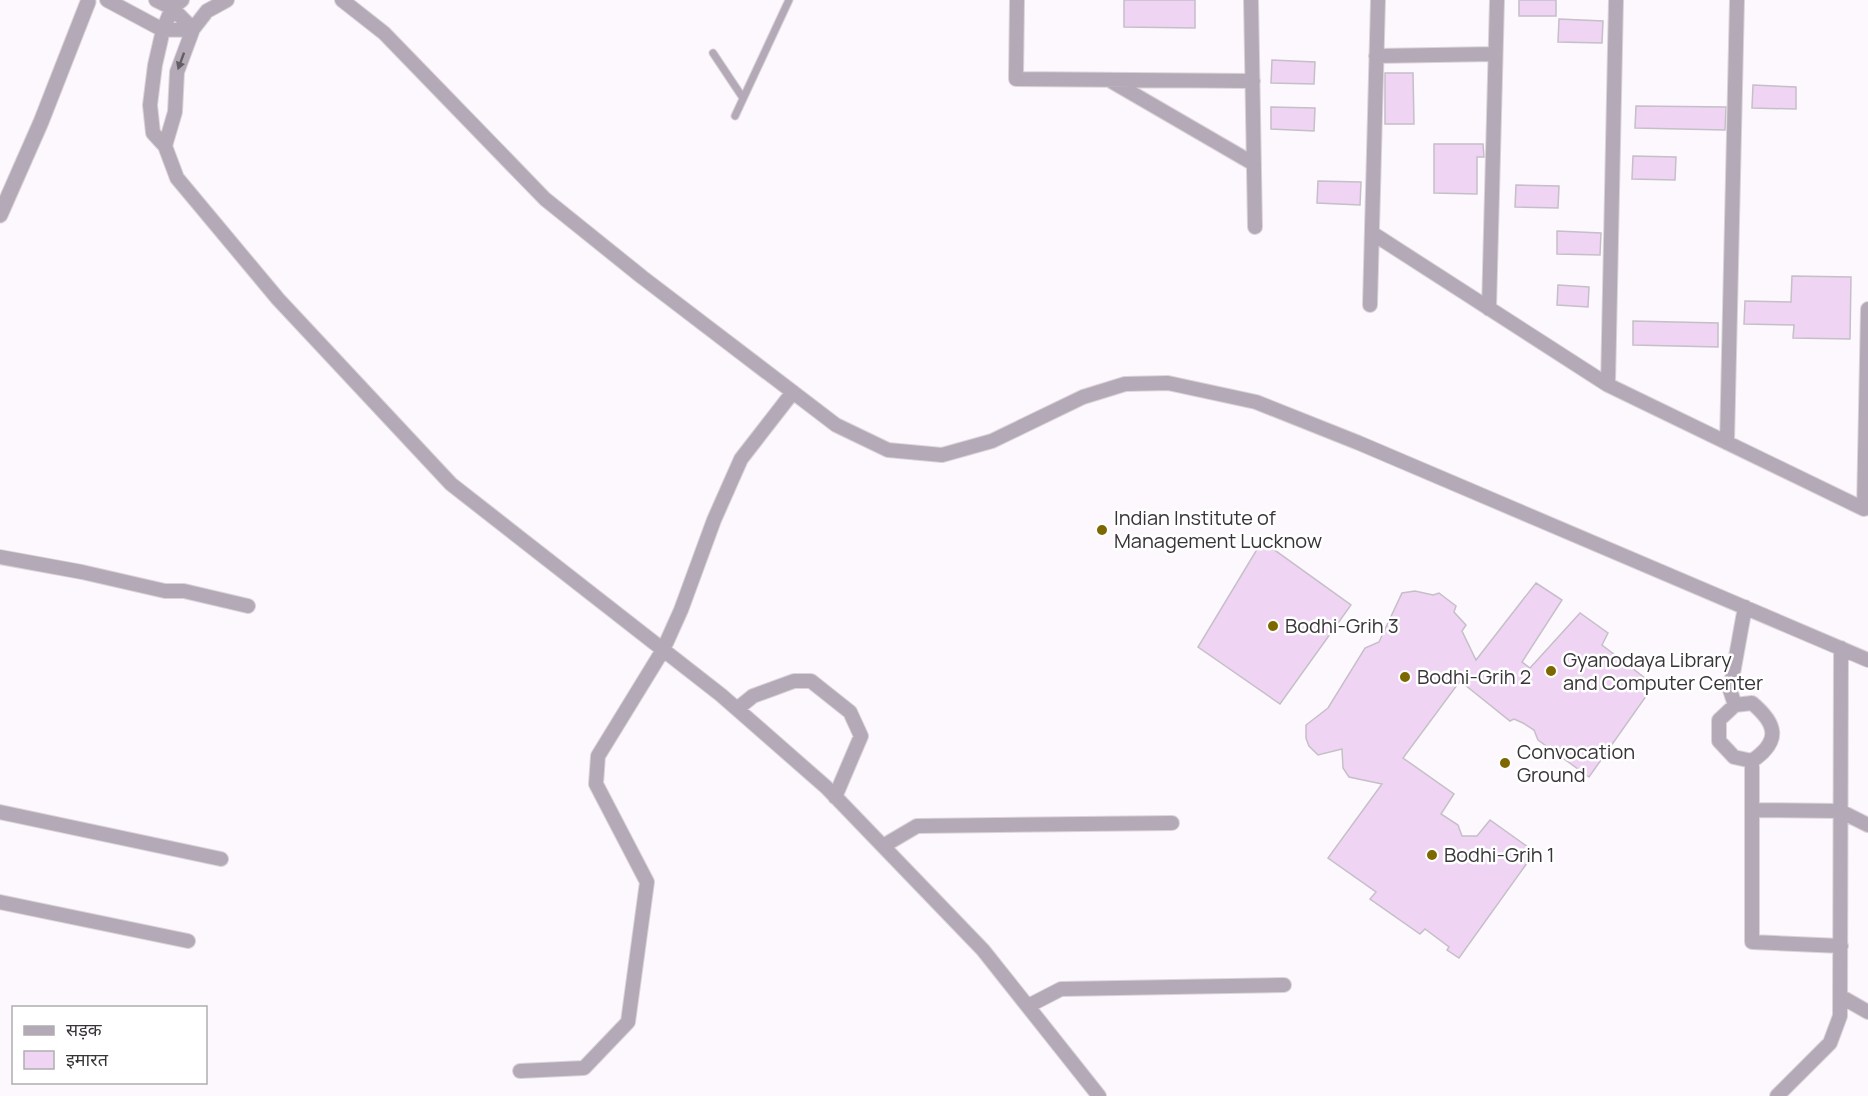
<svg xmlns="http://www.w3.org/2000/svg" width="1868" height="1096" font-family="Manrope,'Noto Sans Devanagari',sans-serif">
<rect width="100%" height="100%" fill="#fdf7fe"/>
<path fill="#efd4f4" stroke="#c5bfc7" stroke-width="1.5" d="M1124,0H1195V28L1124,27Z
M1519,0H1556V16H1519Z
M1559,19L1603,21L1602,43L1558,42Z
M1272,60L1315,62L1314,84L1271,83Z
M1385,73H1413L1414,124H1385Z
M1753,85L1796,87V109L1752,108Z
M1636,106L1726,107L1725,130L1635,128Z
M1271,107L1315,108L1314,131L1271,129Z
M1434,144H1483L1484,157H1477V194L1434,193Z
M1633,156L1676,157L1675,180L1632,179Z
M1318,181L1361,182L1360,205L1317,203Z
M1516,185L1559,186L1558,208L1515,207Z
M1557,231L1601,233L1600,255L1557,254Z
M1792,276L1851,277L1850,339L1793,338L1794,325L1744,324L1745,301L1791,302Z
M1558,285L1589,287L1588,307L1557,305Z
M1633,321L1718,323V347L1633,345Z
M1262,541L1351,605L1280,704L1198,647Z
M1536,583L1562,600L1522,662L1530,668L1580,613L1608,633L1602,645L1654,685L1589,777L1538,740L1534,730L1523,723L1514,719L1510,721L1460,681L1403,758L1454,794L1441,814L1458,825L1462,836H1477L1490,820L1535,852L1459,958L1447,950L1449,947L1425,929L1420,934L1370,899L1376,892L1328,858L1382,784L1349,777L1343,768L1342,749L1318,755L1309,746L1306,738V725L1328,708L1365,648L1379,642L1402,593L1415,591L1433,595L1439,593L1456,606L1454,612L1466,625L1462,631L1476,660Z"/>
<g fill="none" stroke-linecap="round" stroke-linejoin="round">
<defs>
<path id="service" d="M713,53L743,98
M735,116L789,0"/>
<path id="minor" d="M107,0L163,30L193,29
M156,0L172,8L193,29
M182,0L172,8L163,30L155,65L150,105L153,133L165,146L177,178L278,299L451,484L721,695L826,787L983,950L1099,1096
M342,0L384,33L545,199L642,277L836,425L888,450L942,455L992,441L1083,397L1125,384L1168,383L1256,402L1359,443L1868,660
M1017,0L1016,79L1253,81
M1251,0L1255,227
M1376,56L1495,54
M1111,81L1254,164
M165,146L175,112L177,72L193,29L207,11L227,0
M1372,233L1608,385L1864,509L1868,309
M1370,305L1378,0
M1489,309L1497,0
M1608,385L1616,0
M1727,443L1737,0
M0,557L82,572L165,591H184L248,606
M1735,705L1730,690L1745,607
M737,709L753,696L794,681H811L850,712L861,736L835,797
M1752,810V761C1781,741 1777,724 1752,703L1735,705L1719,720V741L1734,757L1752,761
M0,812L221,859
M883,846L917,826L1172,823
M0,902L188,941
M1841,946L1752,942V810L1840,811L1868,825
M1840,996L1868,1012
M1028,1006L1061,989L1284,985
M520,1071L584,1068L628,1022L647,882L596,784L598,756L663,650L681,610L714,520L741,459L793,392
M1777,1096L1830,1043L1840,1016L1841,648"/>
<path id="tertiary" d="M0,215L41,122L88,2"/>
</defs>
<use href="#service" stroke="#dad4da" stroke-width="9"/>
<use href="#minor" stroke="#dad4da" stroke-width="16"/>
<use href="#tertiary" stroke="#dad4da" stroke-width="17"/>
<use href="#service" stroke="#b4a9b6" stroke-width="7"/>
<use href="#minor" stroke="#b4a9b6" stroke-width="14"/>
<use href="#tertiary" stroke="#b4a9b6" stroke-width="15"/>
</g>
<defs><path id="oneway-solid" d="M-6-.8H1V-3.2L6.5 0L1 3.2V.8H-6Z" transform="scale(1.5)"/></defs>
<use fill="#635e64" href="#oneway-solid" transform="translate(181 61) rotate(110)"/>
<g fill="#7d6800" stroke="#fff" stroke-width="2">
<circle cx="1102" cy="530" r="6"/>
<circle cx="1273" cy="626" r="6"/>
<circle cx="1551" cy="671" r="6"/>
<circle cx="1405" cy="677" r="6"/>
<circle cx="1505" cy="763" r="6"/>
<circle cx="1432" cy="855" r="6"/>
</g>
<g text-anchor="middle" stroke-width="5" stroke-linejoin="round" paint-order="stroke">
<g font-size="20" fill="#383538" stroke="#fff" text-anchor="start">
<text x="1114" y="525">Indian Institute of<tspan x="1114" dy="23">Management Lucknow</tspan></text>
<text x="1285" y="633">Bodhi-Grih 3</text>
<text x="1563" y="667">Gyanodaya Library<tspan x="1563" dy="23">and Computer Center</tspan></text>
<text x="1417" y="684">Bodhi-Grih 2</text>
<text x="1517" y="759">Convocation<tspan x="1517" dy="23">Ground</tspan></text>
<text x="1444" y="862">Bodhi-Grih 1</text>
</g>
</g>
<rect x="12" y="1006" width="195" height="78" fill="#ffffff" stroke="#afaeaf" stroke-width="1.5"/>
<rect x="24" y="1026" width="30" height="9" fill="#b4a9b6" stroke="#afaeaf" stroke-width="1.5"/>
<text x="66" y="1036" font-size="18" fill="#383538">सड़क</text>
<rect x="24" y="1051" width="30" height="18" fill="#efd4f4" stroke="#afaeaf" stroke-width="1.5"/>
<text x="66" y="1066" font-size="18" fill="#383538">इमारत</text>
</svg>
